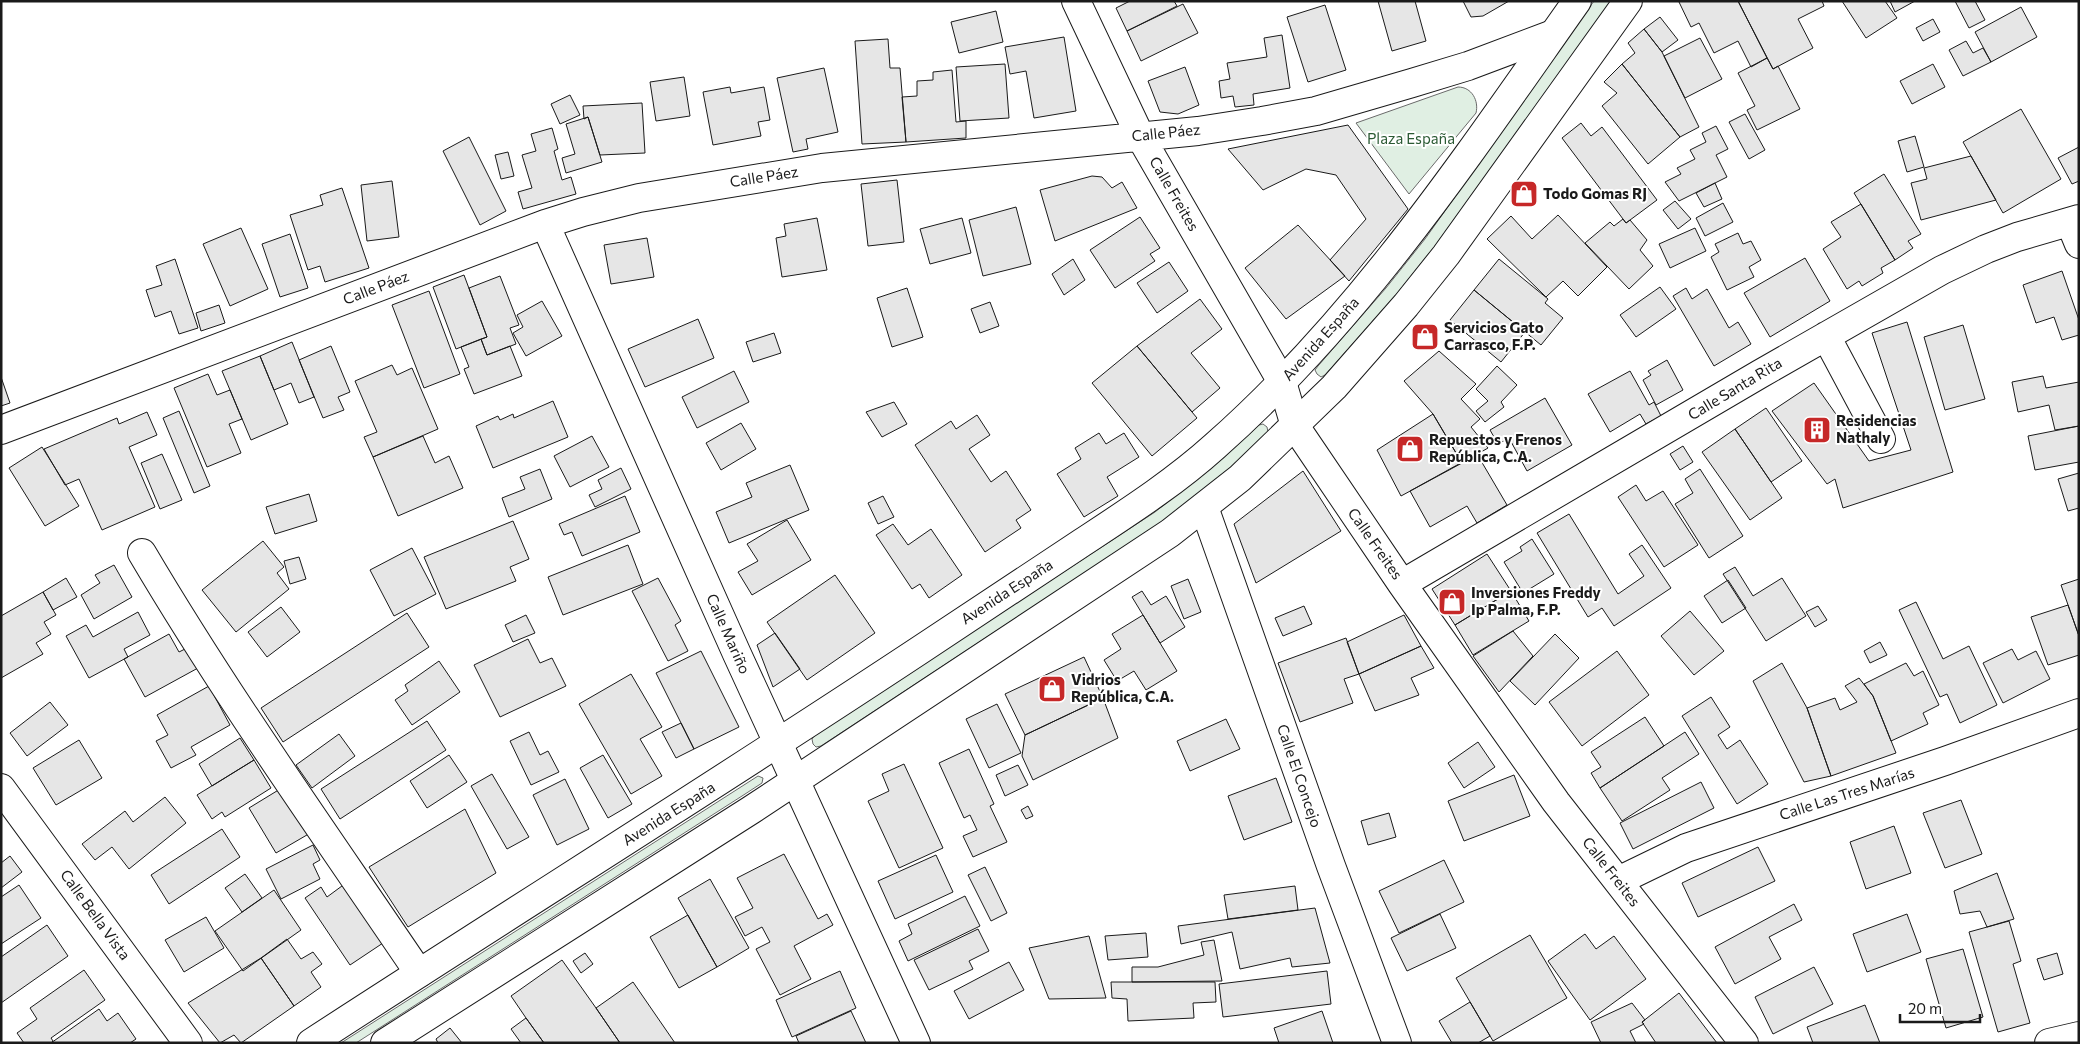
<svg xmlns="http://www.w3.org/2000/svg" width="2080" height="1044" font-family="Commissioner,sans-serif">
<rect width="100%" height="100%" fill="#fff"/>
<path fill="#e0efe3" stroke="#6a6a6a" d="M1594,1H1611L1435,246L1395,296L1325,375L1321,377L1317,374L1315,370L1318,366L1386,288L1425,239Z
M1458,87C1472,87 1479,101 1476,113L1409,194L1356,123Z
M1263,424L1267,427L1268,432L1265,435L1231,467L1162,522L821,746L816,747L813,744L812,739L815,735L1155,512L1223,458L1259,425Z
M758,776L763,778L762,783L742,796L356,1043H341Z"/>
<path fill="#e6e6e6" stroke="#1a1a1a" d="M1130,1H1174L1177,6L1127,31L1116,8Z
M1378,1H1415L1426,41L1392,51Z
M1463,1H1509L1483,16L1471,17Z
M1681,1H1738L1767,58L1751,67L1738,41L1714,53L1699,23L1691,27L1679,2Z
M1738,1H1822L1824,6L1798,19L1813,48L1773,69Z
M1842,1H1885L1897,18L1866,38Z
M1890,1H1915L1895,12Z
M1955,1H1975L1985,20L1969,28Z
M1183,4L1198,33L1141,61L1127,31Z
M1325,5L1346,70L1308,82L1287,17Z
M2021,7L2037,37L1991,62L1975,32Z
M996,11L1003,42L959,53L951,22Z
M1660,17L1678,40L1662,52L1644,29Z
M1933,19L1940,32L1923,41L1916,28Z
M1644,29L1662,52L1699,127L1680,137L1622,64L1635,53L1628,43Z
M1282,35L1290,88L1253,94L1254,105L1235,107L1233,96L1221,98L1219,81L1230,79L1227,63L1267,57L1264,38Z
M1064,37L1076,111L1034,118L1026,71L1010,74L1005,47Z
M1700,38L1722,79L1685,98L1664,56Z
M888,39L890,68H900L906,142L862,144L855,41Z
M1966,41L1973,53L1983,48L1991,62L1963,76L1949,50Z
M1767,58L1773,69L1778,66L1800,109L1757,130L1747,110L1755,106L1738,73Z
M1005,64L1009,118L960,121L956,67Z
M1622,64L1680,137L1648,164L1602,106L1617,93L1604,82Z
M1933,64L1945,87L1912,104L1900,81Z
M1185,67L1199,105L1178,114L1160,112L1148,81Z
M824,68L838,132L806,139L808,149L793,152L777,78Z
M952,70L956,122L966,121V138L906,142L902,97L917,96V81L933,80V72Z
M684,77L690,116L656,121L650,82Z
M730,87L731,93L764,87L770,120L758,122L761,136L713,145L703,92Z
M570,95L580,115L560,124L551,104Z
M642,103L645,153L600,155L588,117L584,119L583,106Z
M2021,109L2061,179L2003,213L1963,142Z
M1745,114L1765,150L1749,159L1729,122Z
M588,117L602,162L566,173L562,158L575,154L566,124Z
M1581,123L1591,136L1602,127L1657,200L1626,223L1562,138Z
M1348,125L1408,209L1349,281L1330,260L1366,219L1336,175L1306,169L1263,190L1228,149Z
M1716,126L1728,149L1716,155L1727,177L1679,201L1665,182L1681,174L1677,168L1695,159L1690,150L1706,142L1702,133Z
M552,128L558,149L554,151L562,180L571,177L576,194L523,209L518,192L532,188L522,155L536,151L531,134Z
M1915,136L1924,167L1907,172L1898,141Z
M469,137L506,211L480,225L443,151Z
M2079,147V181L2072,184L2058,158Z
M508,152L514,176L501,179L495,155Z
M1971,156L1996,200L1921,220L1911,183L1927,179L1924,168Z
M1884,174L1921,234L1908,241L1913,248L1895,260L1854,193Z
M1092,176L1102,177L1112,188L1122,182L1137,208L1055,241L1040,190Z
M897,180L904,242L868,246L861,184Z
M392,181L399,237L367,241L361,185Z
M1521,182L1535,193L1526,205L1512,195Z
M1715,183L1722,199L1704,207L1696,193Z
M342,188L369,268L325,282L320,266L308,270L290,215L323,205L320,195Z
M1675,201L1691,219L1678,229L1663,210Z
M1723,203L1733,222L1705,236L1696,218Z
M1861,204L1895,260L1881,268L1883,273L1862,286L1859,281L1847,289L1823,249L1841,237L1831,222Z
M1016,207L1031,264L983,276L969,220Z
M1558,215L1607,267L1578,296L1563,281L1546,297L1487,239L1511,216L1532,239Z
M1140,217L1160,248L1150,254L1155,261L1115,288L1090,250Z
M817,218L827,270L782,277L776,238L786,236L784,224Z
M962,218L971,253L930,264L920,229Z
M1623,219L1626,223L1630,220L1647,240L1640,250L1653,266L1629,289L1585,243L1610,222L1614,226Z
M1298,225L1345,276L1286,319L1245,268Z
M241,228L268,289L230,306L203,244Z
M1695,228L1706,251L1670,268L1659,244Z
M1738,233L1743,244L1751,241L1761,260L1749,267L1754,277L1727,290L1711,257L1719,252L1715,244Z
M290,234L308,288L280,297L262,244Z
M647,238L654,277L611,284L604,245Z
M1805,258L1830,301L1770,337L1744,293Z
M175,259L198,328L179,334L171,311L155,317L146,290L162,285L156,266Z
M1073,259L1085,280L1064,295L1052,274Z
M1499,259L1548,299L1545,303L1563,318L1541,345L1474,290Z
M1169,262L1188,291L1157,313L1137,283Z
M2062,271L2079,320V335L2062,340L2054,317L2036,323L2023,285Z
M464,275L487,337L456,349L433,287Z
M500,276L519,325L510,328L516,344L487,355L481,339L487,337L469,288Z
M1660,287L1676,309L1636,337L1620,315Z
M907,288L923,337L892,347L877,298Z
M1686,288L1692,299L1707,289L1729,328L1738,322L1751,344L1714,366L1673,296Z
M1474,290L1525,332L1501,362L1450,320Z
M429,291L460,374L424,388L392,305Z
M1200,299L1222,329L1191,353L1220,388L1192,412L1137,346Z
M542,301L562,336L526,356L513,333L523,327L517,315Z
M990,302L999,326L980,333L971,309Z
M219,305L225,323L201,331L196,313Z
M698,319L714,358L645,387L628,349Z
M1907,322L1953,472L1843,508L1835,479L1827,484L1772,411L1814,383L1869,461L1911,450L1872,333Z
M1424,325L1437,336L1427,348L1414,337Z
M1963,325L1985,399L1945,410L1924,337Z
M774,333L781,353L753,362L746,342Z
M481,339L487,355L510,346L522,376L474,394L464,369L469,367L461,347Z
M292,342L314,397L299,403L291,383L274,390L260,356Z
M331,346L350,392L338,397L344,410L323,418L299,360Z
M1137,346L1197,418L1152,456L1092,383Z
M1439,351L1476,384L1461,399L1480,419L1471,427L1488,448L1462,463L1433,414L1404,381Z
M260,356L288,424L251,440L222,371Z
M1667,360L1683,390L1656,405L1643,380L1651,375L1648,371Z
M392,365L397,375L412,368L438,429L373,457L364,437L377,432L355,381Z
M1497,366L1517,385L1501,402L1504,407L1485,422L1476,411L1488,401L1476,389Z
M734,371L749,402L697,428L682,397Z
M1630,371L1649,405L1654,402L1661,416L1646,424L1640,414L1610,432L1588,394Z
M208,374L217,395L230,390L242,419L229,424L241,453L207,467L174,388Z
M2043,376L2046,388L2079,382V426L2055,430L2049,405L2018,412L2012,382Z
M1,377L10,403L1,406Z
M1545,398L1572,445L1527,471L1509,438L1498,444L1490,430Z
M553,401L568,437L493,468L476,426L498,416L500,420L513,414L514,418Z
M894,402L907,424L882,437L866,412Z
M1766,408L1802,461L1771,482L1735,429Z
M179,411L210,486L194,493L163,418Z
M147,412L157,435L129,447L155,507L102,530L79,479L65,485L44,449L117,418L119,424Z
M1433,414L1462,463L1401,496L1377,450Z
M977,415L990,435L969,449L991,482L1006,471L1031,510L1016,520L1021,528L985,552L915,445L951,421L956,429Z
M741,423L756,449L721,470L706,443Z
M2079,426V462L2035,470L2028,436Z
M1735,429L1782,498L1750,520L1702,452Z
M1099,433L1106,444L1124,433L1139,457L1107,477L1118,496L1084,517L1057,474L1081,459L1075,448Z
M423,436L435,463L449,456L463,488L398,516L373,457Z
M592,436L609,467L570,487L554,456Z
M1683,446L1693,462L1680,470L1670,454Z
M42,447L79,506L45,526L9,468Z
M162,454L182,500L160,509L141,463Z
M1477,454L1507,505L1477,523L1467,506L1430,527L1410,491Z
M790,465L809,510L729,543L716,512L752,497L746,483Z
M621,468L631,489L595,507L589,495L602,489L598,480Z
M540,469L552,499L509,517L502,498L525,489L520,477Z
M1700,469L1743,536L1709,558L1675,504L1693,493L1685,479Z
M1303,471L1341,531L1256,583L1234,524Z
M2079,473V508L2068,511L2058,479Z
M1636,485L1646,501L1663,491L1698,545L1664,567L1618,497Z
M309,494L317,521L275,534L266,507Z
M625,496L640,532L582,556L572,532L564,535L559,524Z
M883,496L894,517L878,524L868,503Z
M1569,514L1618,594L1644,576L1629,554L1642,545L1671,588L1614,626L1602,608L1588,617L1537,533Z
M787,520L811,560L752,595L738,572L758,561L747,544Z
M513,521L529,559L510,567L516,581L446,609L424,557Z
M893,524L908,545L931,529L962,575L929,598L920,584L912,589L876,535Z
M1532,539L1554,574L1523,593L1504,562L1522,551L1520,547Z
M263,541L284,567L277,573L289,589L236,632L202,590Z
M628,545L643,584L563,615L548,577Z
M412,548L436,594L394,616L370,570Z
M1487,554L1511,591L1455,625L1432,589Z
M299,557L306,579L290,584L284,561Z
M114,565L132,597L94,619L81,595L100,583L95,575Z
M1735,567L1753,596L1782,578L1806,616L1766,641L1723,574Z
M835,575L875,633L807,680L767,622Z
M66,578L77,597L53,610L43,592Z
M658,578L681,621L675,625L688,651L668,661L632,591Z
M1188,579L1201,612L1184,619L1171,586Z
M2079,579V636L2061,585Z
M1728,580L1746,608L1722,623L1704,596Z
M1142,591L1151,605L1166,596L1185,627L1160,643L1132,597Z
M1511,591L1529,621L1473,655L1455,625Z
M43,592L56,615L44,622L51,634L36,643L43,654L1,678V616Z
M1916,602L1943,659L1969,646L1997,705L1960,723L1947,694L1940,697L1899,610Z
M2068,605L2079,636V655L2048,665L2031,617Z
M1304,606L1312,624L1283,636L1275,618Z
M1818,606L1827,620L1815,627L1806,612Z
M281,607L300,632L267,657L248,632Z
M1690,611L1724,651L1694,675L1661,636Z
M138,612L150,635L124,649L128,657L89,678L66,636L86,625L93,637Z
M407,613L429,647L283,742L261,708Z
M526,615L535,633L513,642L505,625Z
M1143,615L1177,671L1146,690L1134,671L1117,681L1104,660L1121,649L1112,634Z
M1404,615L1421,646L1359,674L1347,642Z
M1513,631L1533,656L1499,692L1473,656Z
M775,633L800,669L773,687L757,645Z
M169,634L179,652L187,648L198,668L145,697L124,659Z
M1555,634L1579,658L1535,705L1510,681Z
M1346,638L1359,674L1344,679L1353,703L1300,722L1278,663Z
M528,639L540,663L552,658L566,686L500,717L474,665Z
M1880,642L1887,655L1870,663L1864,651Z
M1421,646L1434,668L1411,678L1419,695L1375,711L1359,674Z
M2012,649L2018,660L2036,651L2050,679L2003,703L1983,663Z
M701,651L739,727L694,749L656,673Z
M1617,651L1649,695L1582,746L1549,702Z
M1084,657L1103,698L1025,735L1005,694Z
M439,661L460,692L412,725L395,700L408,691L405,685Z
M1782,663L1807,708L1831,776L1804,782L1753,681Z
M1906,663L1914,676L1923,671L1939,705L1923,713L1928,724L1891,741L1873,696L1864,684Z
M631,674L662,727L640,739L662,776L631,794L579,704Z
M1859,678L1873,696L1896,753L1831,776L1807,708L1835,698L1840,710L1857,702L1845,686Z
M209,686L230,725L191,747L196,755L171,768L156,741L168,735L157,715Z
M1711,697L1730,727L1718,735L1727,749L1740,740L1768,784L1737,804L1682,716Z
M1103,698L1118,738L1033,780L1022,756L1025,735Z
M50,702L68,725L27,756L10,733Z
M997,704L1021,753L989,768L966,719Z
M1645,717L1664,746L1600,788L1591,773L1601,767L1591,752Z
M1226,719L1240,749L1190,771L1177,741Z
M427,721L446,750L340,819L321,789Z
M681,723L694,749L676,758L662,732Z
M529,732L540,755L548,751L559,772L531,785L510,741Z
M1685,732L1699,754L1662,778L1670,790L1622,821L1600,788Z
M339,734L355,756L312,788L296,765Z
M240,738L254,760L212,786L199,764Z
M79,740L102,778L56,805L33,768Z
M1478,742L1495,767L1464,788L1448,763Z
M969,749L994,804L990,806L1007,842L973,857L963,836L977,830L970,815L964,818L939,763Z
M449,755L467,782L427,808L410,781Z
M603,755L632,804L608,818L580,768Z
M254,760L271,788L225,817L222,812L212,819L197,795Z
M904,764L943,848L899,868L868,801L889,791L882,774Z
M1018,765L1028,785L1005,796L996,775Z
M492,774L529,837L507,849L471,786Z
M1514,775L1530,816L1464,841L1448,801Z
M1276,778L1292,822L1244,840L1228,796Z
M565,779L589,829L557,845L533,795Z
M1701,782L1714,808L1633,849L1620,823Z
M285,786L312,832L276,853L249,808Z
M165,797L186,823L129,869L112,847L95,860L82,844L125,811L133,822Z
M1961,800L1982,854L1945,868L1923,813Z
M1028,806L1033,816L1026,819L1021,810Z
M465,809L496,873L408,927L369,867Z
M1389,813L1396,837L1368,845L1361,821Z
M1894,826L1911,873L1866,889L1850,842Z
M222,829L240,857L169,904L151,875Z
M313,845L320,860L313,864L320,879L281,899L266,869Z
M1758,847L1775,881L1698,917L1682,883Z
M784,854L818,919L827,914L833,925L794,946L811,979L780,995L756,949L770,942L762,927L745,936L735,917L753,908L737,878Z
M936,855L953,892L895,919L878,881Z
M10,856L22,872L1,888V863Z
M1444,860L1464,902L1399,933L1379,891Z
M985,867L1007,913L991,921L968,875Z
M1997,873L2014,919L1987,927L1980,911L1960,914L1954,891Z
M245,874L262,898L242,912L225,888Z
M710,879L749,948L717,967L678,898Z
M346,883L386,941L350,965L305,898L321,887L327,897Z
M19,885L41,918L1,944V897Z
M1295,886L1298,910L1228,919L1224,895Z
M274,890L301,930L243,971L215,931Z
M965,896L980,926L908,961L899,941L912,934L908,924Z
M1794,904L1802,920L1769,937L1781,959L1735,984L1715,947Z
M1315,908L1330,963L1292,967L1290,958L1240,969L1232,932L1181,944L1178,926Z
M1440,914L1456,948L1407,971L1391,938Z
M1907,914L1921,952L1867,972L1853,934Z
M688,915L717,967L679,988L650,937Z
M206,917L224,948L184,972L165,940Z
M2009,921L2021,961L2013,964L2030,1023L1998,1032L1969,932Z
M47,925L68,956L1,1003V957Z
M978,929L989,951L969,961L973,969L929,990L914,960Z
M1146,933L1148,957L1108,960L1105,936Z
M1585,934L1596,949L1614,936L1646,979L1590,1020L1548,961Z
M1530,935L1567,998L1493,1041L1456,978Z
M1089,936L1106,998L1049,999L1029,948Z
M287,939L301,959L313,952L322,964L311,972L321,987L294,1006L261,958Z
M1214,940L1222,981L1132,982V967H1158L1204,955L1201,942Z
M1963,949L1983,1017L1946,1028L1926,959Z
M585,953L593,964L581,973L573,961Z
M2057,953L2063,974L2044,980L2037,959Z
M261,958L294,1006L241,1043L234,1035L220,1043L188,1003Z
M562,960L596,1008L620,1043H544L526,1018L511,996Z
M1009,962L1024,990L969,1019L954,991Z
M1814,967L1833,1004L1773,1034L1755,997Z
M84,970L105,1000L51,1038L53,1041L51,1043H24L17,1033L37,1019L30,1008Z
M840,971L856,1008L792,1037L776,1000Z
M1327,971L1331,1004L1223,1017L1219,984Z
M633,982L675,1043H620L596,1008Z
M1111,982H1215L1216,1002L1193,1003L1194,1018L1128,1021L1127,999L1112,998Z
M1679,993L1717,1043H1656L1642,1022Z
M1470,1002L1490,1036L1478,1043H1452L1439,1021Z
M1632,1003L1645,1020L1642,1022L1644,1024L1630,1031L1636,1043H1601L1591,1022Z
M1865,1005L1880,1043H1813L1807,1027Z
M99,1009L107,1021L118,1013L136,1039L130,1043H51Z
M851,1011L866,1043H799L796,1036Z
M1322,1011L1333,1043H1279L1274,1028Z
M526,1018L544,1043H521L511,1029Z
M450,1028L462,1043H438L436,1039Z"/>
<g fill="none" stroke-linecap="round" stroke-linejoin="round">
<defs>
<path id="minor" d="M1076,1L1140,136L1282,382L1295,426L1402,584L1556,802L1744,1043
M2070,222L2079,244
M545,224L737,654L916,1043
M1826,336L1881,439
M1,430L545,224L583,212L639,198L822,168L1198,131L1262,121L1316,111L1412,83L1468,66L1553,34
M1204,507L1331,866L1397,1043
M142,553C227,697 325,834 419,973
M1402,584L1760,374L1942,270L1986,249L2017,237L2079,219
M1,788L188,1043
M1618,881L1686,848L1945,761L2079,713
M2049,1043L2079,1036"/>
<path id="major" d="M311,1043C514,911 719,783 920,650C974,614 1027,579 1080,544C1127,513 1174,483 1215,446C1360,318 1466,158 1577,1
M385,1043L751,810L1170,533L1240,478L1334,387L1406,305L1446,255L1628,1"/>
</defs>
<use href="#minor" stroke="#1a1a1a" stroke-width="30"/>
<use href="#major" stroke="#1a1a1a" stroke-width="30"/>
<use href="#minor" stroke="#fff" stroke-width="28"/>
<use href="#major" stroke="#fff" stroke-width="28"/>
</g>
<defs>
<symbol id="shop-square" viewBox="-11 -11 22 22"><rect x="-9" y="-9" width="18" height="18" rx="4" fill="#c62828" stroke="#fff"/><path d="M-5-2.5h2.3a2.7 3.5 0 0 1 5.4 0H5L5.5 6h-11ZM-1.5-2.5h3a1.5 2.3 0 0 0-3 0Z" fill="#fff"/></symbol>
<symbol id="building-square" viewBox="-11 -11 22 22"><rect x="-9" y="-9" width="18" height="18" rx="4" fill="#c62828" stroke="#fff"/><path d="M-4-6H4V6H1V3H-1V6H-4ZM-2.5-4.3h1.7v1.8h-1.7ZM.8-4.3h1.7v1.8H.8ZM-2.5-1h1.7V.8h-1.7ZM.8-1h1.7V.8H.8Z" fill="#fff"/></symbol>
</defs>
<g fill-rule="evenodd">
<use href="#shop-square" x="1508" y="178" width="32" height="32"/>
<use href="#shop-square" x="1409" y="321" width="32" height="32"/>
<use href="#building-square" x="1801" y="414" width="32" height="32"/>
<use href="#shop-square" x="1394" y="433" width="32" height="32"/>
<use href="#shop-square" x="1436" y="586" width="32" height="32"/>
<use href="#shop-square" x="1036" y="673" width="32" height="32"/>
</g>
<g text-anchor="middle" stroke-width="4" stroke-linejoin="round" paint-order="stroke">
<g font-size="15" fill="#1a1a1a" stroke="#fff">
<text transform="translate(1166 133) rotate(-6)" y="5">Calle Páez</text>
<text transform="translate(764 177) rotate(-9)" y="5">Calle Páez</text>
<text transform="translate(1174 194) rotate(60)" y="5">Calle Freites</text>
<text transform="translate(376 288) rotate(-21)" y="5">Calle Páez</text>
<text transform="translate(1321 339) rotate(-48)" y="5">Avenida España</text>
<text transform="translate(1735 389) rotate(-31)" y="5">Calle Santa Rita</text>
<text transform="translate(1375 544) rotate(55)" y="5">Calle Freites</text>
<text transform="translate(1007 592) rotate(-33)" y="5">Avenida España</text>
<text transform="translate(728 634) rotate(66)" y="5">Calle Mariño</text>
<text transform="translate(1299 776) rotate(71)" y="5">Calle El Concejo</text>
<text transform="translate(1847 794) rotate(-18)" y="5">Calle Las Tres Marías</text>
<text transform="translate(669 814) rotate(-32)" y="5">Avenida España</text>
<text transform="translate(1611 872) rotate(52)" y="5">Calle Freites</text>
<text transform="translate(95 915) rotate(54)" y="5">Calle Bella Vista</text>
</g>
<g font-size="15" fill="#2b5a34" stroke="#fff">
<text x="1411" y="144">Plaza España</text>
</g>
<g font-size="15" font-weight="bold" fill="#1a1a1a" stroke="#fff" text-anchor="start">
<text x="1543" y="199">Todo Gomas RJ</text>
<text x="1444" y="333">Servicios Gato<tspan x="1444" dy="17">Carrasco, F.P.</tspan></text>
<text x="1836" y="426">Residencias<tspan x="1836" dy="17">Nathaly</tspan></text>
<text x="1429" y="445">Repuestos y Frenos<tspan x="1429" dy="17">República, C.A.</tspan></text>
<text x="1471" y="598">Inversiones Freddy<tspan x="1471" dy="17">Ip Palma, F.P.</tspan></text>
<text x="1071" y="685">Vidrios<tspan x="1071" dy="17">República, C.A.</tspan></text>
</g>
</g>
<rect width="2080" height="1044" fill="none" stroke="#1a1a1a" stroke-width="5"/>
<path d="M1900 1014v8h80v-8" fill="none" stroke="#1a1a1a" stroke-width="2.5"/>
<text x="1908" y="1014" font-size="15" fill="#1a1a1a" stroke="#ffffff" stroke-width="4" paint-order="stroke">20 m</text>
</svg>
